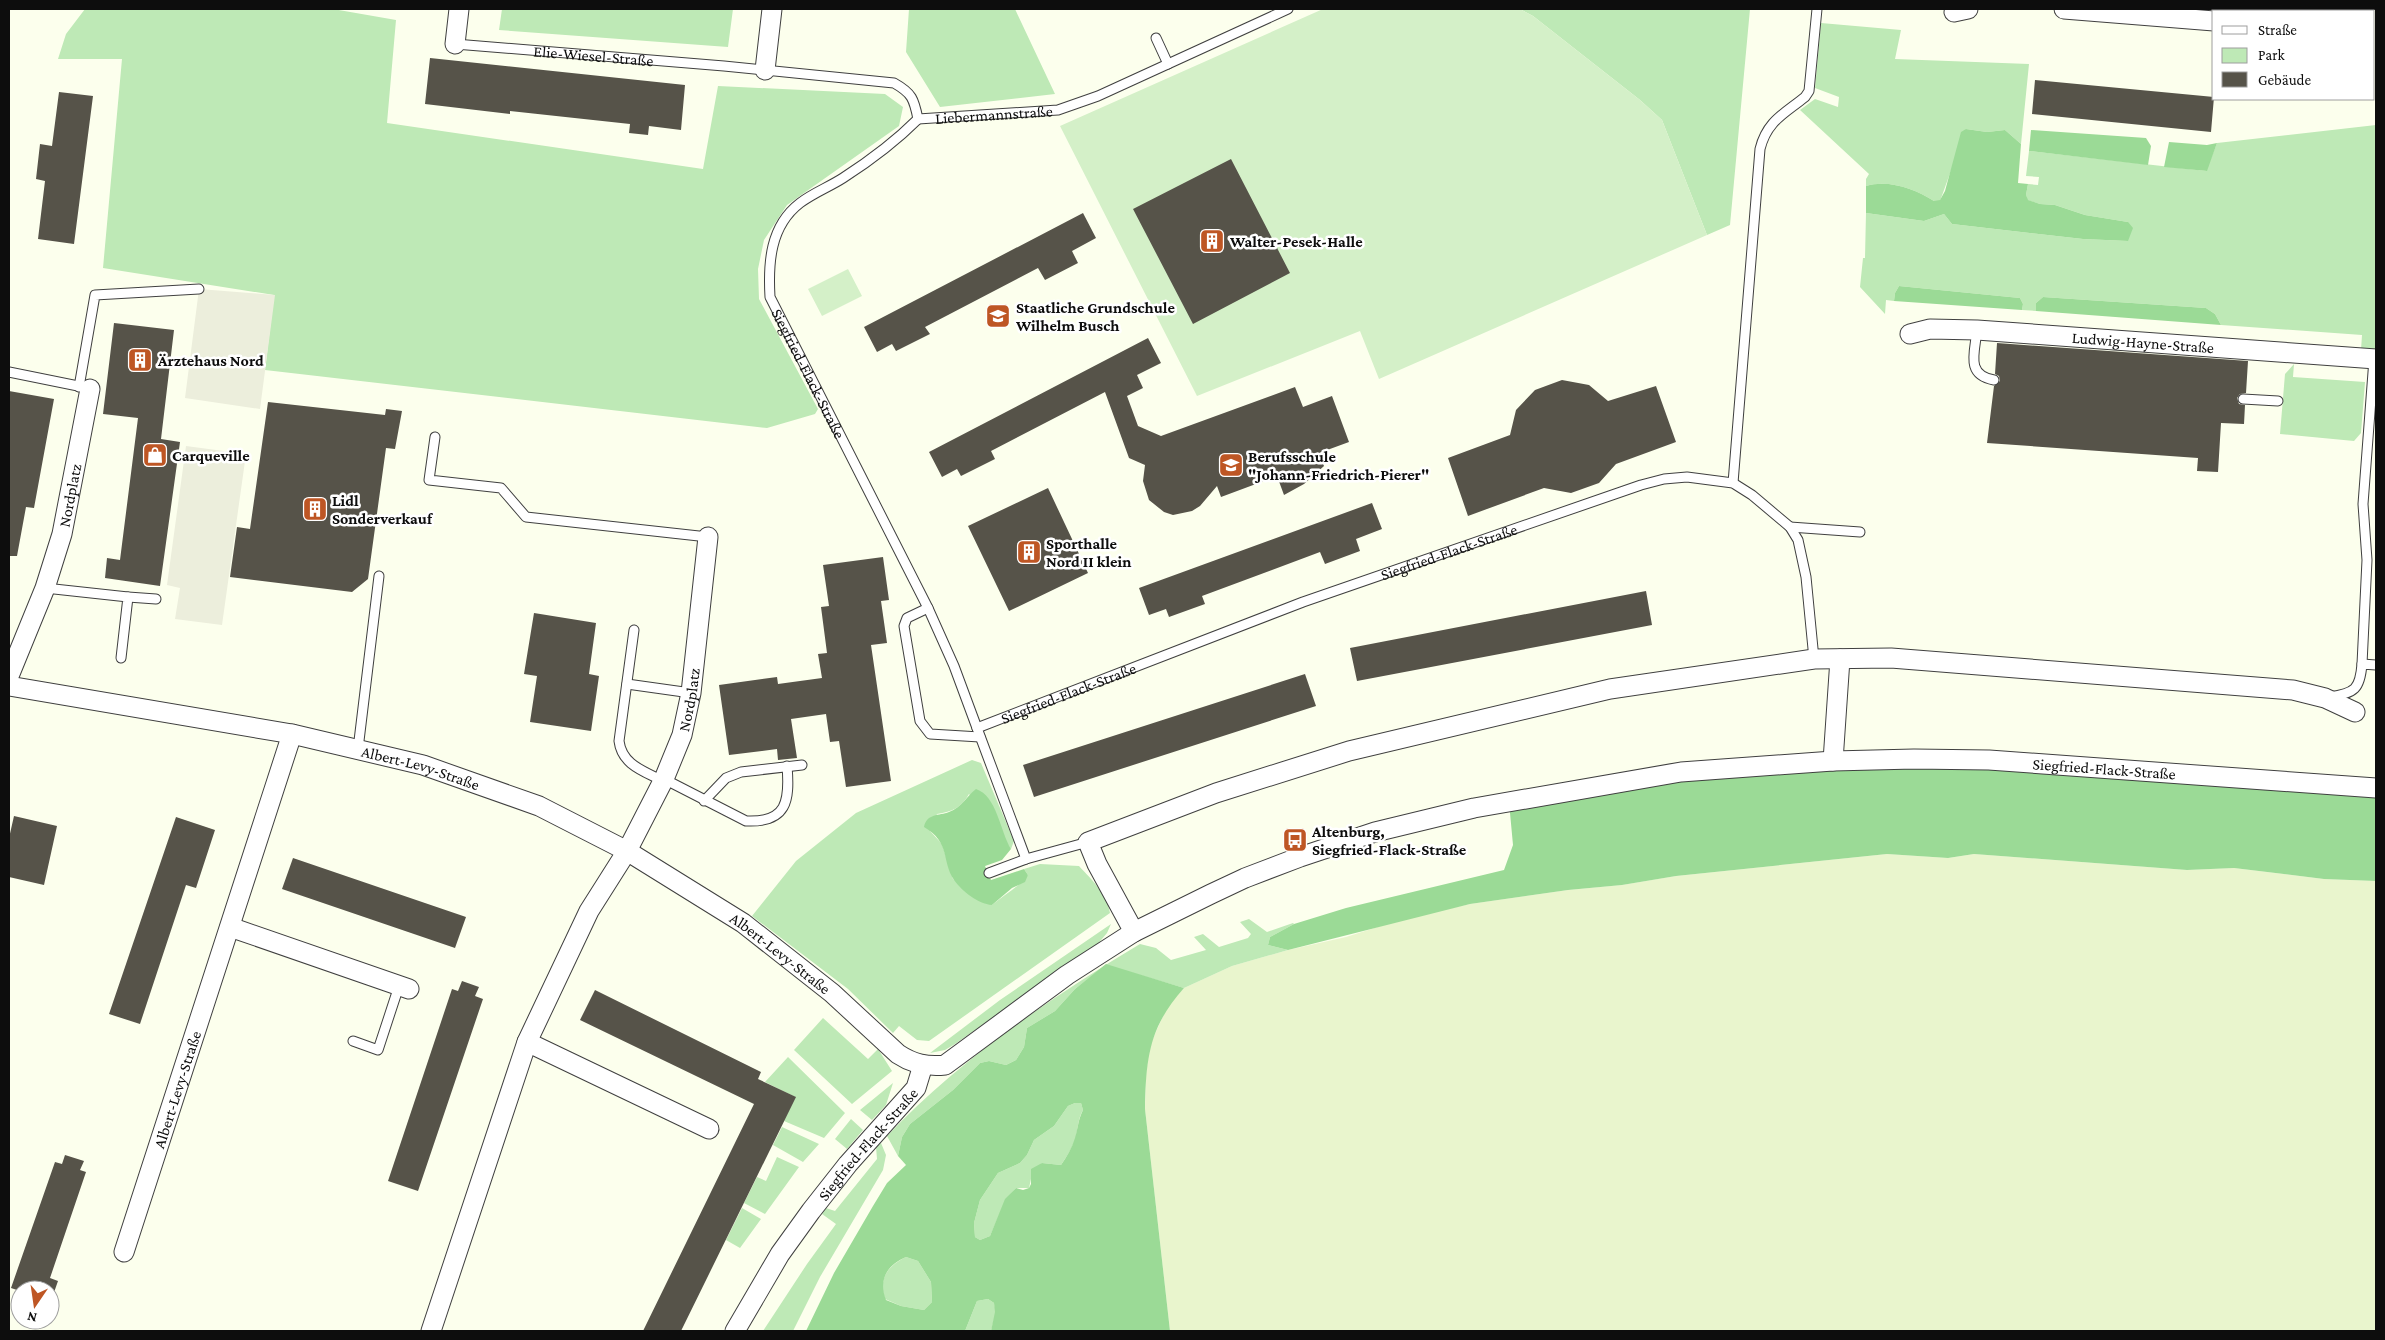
<svg xmlns="http://www.w3.org/2000/svg" width="2385" height="1340" font-family="'Crimson Pro',serif">
<rect width="100%" height="100%" fill="#fcffed"/>
<path fill="#e9f5cd" d="M1887,854L1948,858L1974,854L2187,870L2234,868L2324,879L2376,881V1331H1170L1145,1109L1146,1076L1149,1048L1158,1027L1169,1004L1184,988L1232,966L1288,950L1346,937L1406,918L1470,904L1568,890L1622,885L1676,876Z"/>
<path fill="#bee9b6" d="M85,9H333L396,20L387,123L703,169L718,86L885,94L903,107L899,126L787,205L764,240L758,269L759,299L818,409L815,414L767,428L265,370L274,295L103,268L122,59H58L66,34Z
M502,9H733L728,47L499,30Z
M909,9H1015L1055,94L940,107L906,52Z
M1520,9H1750L1730,225L1707,235L1662,120L1640,100L1533,16Z
M1821,23L1901,30L1895,59L2029,64L2021,144L2005,130L1987,132L1966,129L1940,201H1934C1916,189 1888,179 1866,186V179L1869,174L1800,110L1815,99L1838,107L1839,97L1815,88Z
M2376,125V351L2361,350L2362,335L2221,325L2215,314L2206,308L2043,297L2036,303V311L2022,310L2023,304L2020,298L1899,286L1895,293L1894,301L1886,300L1885,314L1860,287L1863,258H1865L1866,213L1924,221L1944,214L1952,224L2083,239L2128,241V222L2085,215L2055,205L2040,204L2027,200L2026,195L2028,184L2038,185L2039,177L2026,176L2029,151L2206,171L2217,143Z
M2294,364L2293,377L2365,382L2361,433L2354,441L2280,434L2285,374Z
M972,760L981,763L1014,841L1011,849L969,794C962,807 952,812 937,814L930,831L942,844L953,879L992,905C1004,895 1019,887 1028,875L1024,869L1040,864L1079,866C1092,880 1107,894 1110,913L929,1041L917,1040L899,1026L893,1033L848,989L752,916L796,861L856,813Z
M1249,919L1267,932L1293,923L1294,924L1270,937L1268,945L1288,950L1232,966L1184,988L1106,965L1075,989L1055,1011L1027,1028L1024,1047L1016,1060L1006,1065L989,1061L980,1063L953,1090L910,1124L902,1137L898,1156L887,1136C959,1060 1050,998 1140,944L1156,948L1171,960L1206,950L1194,937L1203,934L1219,947L1248,938L1251,934L1240,922Z
M1111,924L1107,933L1096,946L955,1044L945,1050L930,1053L1000,1000Z
M823,1018L868,1059L878,1049L892,1071L852,1104L794,1050Z
M788,1057L845,1113L824,1138L784,1121L795,1097L765,1082Z
M893,1083L886,1105L872,1120L860,1110Z
M1075,1103H1081L1083,1110C1078,1119 1078,1127 1076,1137C1073,1147 1067,1156 1061,1165L1042,1163L1031,1179L1029,1188H1016L1006,1199L990,1236L980,1240L975,1237L974,1223L980,1200L998,1173L1020,1163L1027,1155L1034,1140L1054,1126L1068,1106Z
M851,1119L863,1130L847,1149L835,1139Z
M782,1127L819,1144L803,1162L773,1145Z
M881,1143L886,1155L883,1170L820,1277L793,1331H763L807,1264L836,1224L822,1214L826,1208L835,1211L877,1159L876,1147Z
M777,1157L799,1167L765,1214L744,1203L757,1177L766,1181Z
M742,1208L761,1219L740,1248L726,1240Z
M906,1257L918,1261L931,1282L932,1302L924,1310L901,1306L885,1299C878,1280 887,1266 906,1257Z
M988,1299L994,1303L996,1312L991,1331H965L977,1301Z"/>
<path fill="#9bda96" fill-rule="evenodd" d="M1966,129L1987,132L2005,130L2021,144L2018,183L2028,184L2026,195L2028,200L2040,204L2055,205L2085,215L2128,222L2133,228L2128,241L2083,239L1952,224L1944,214L1924,221L1866,213V186C1888,179 1916,189 1934,201L1940,200L1945,191L1961,132Z
M2031,130L2146,138L2151,146L2148,165L2029,151Z
M2169,142L2207,145L2217,143L2207,171L2164,167Z
M1899,286L2020,298L2023,304L2022,310L1894,301L1895,293Z
M2043,297L2206,308L2215,314L2221,325L2036,311V303Z
M1836,761L2376,788V881L2324,879L2234,868L2187,870L1974,854L1948,858L1887,854L1676,876L1622,885L1568,890L1470,904L1288,950L1268,945L1270,937L1294,924L1346,908L1504,870L1513,845L1509,802Z
M976,789C997,796 1000,831 1011,849L1002,860L985,866L991,880L1024,869L1028,875L1025,882L1012,888L992,905C978,904 962,891 954,880C941,860 951,843 924,827C927,813 939,816 949,812C962,807 966,797 976,789Z
M1106,964L1184,988C1149,1027 1146,1058 1145,1109L1170,1331H991L995,1312L994,1303L988,1299L977,1301L965,1331H806L834,1273L873,1206L887,1183L906,1165L898,1156L902,1137L910,1124L953,1090L980,1063L989,1061L1006,1065L1016,1060L1024,1047L1027,1028L1055,1011L1075,989ZM1075,1103H1081L1083,1110C1078,1120 1078,1128 1075,1138C1072,1148 1067,1156 1061,1165L1042,1163L1031,1169V1184L1029,1188L1023,1190L1016,1188L1005,1199L990,1236L980,1240L975,1237L974,1223L980,1200L998,1173L1020,1163L1027,1155L1034,1140L1054,1126L1068,1106ZM906,1257L918,1261L931,1282L932,1302L924,1310L901,1306L886,1300C878,1280 887,1265 906,1257Z"/>
<path fill="#d4f0c8" d="M1323,9H1520L1533,16L1640,100L1662,120L1707,235L1379,379L1360,331L1197,396L1060,126Z
M848,269L862,296L822,316L808,289Z"/>
<path fill="#eceedc" d="M199,289L275,295L260,409L185,398Z
M186,446L246,454L222,625L175,619L180,588L167,585Z"/>
<path fill="#565349" d="M430,58L685,85L681,130L649,126L648,135L629,133L630,124L510,111V114L425,104Z
M2035,80L2214,97L2211,132L2032,114Z
M59,92L93,96L74,244L38,239L45,181L36,179L40,144L52,146Z
M1231,159L1290,273L1193,324L1133,209Z
M1083,213L1096,238L1072,251L1078,263L1045,280L1038,268L925,327L930,334L896,351L892,344L877,352L864,327Z
M114,323L174,330L161,439L180,442L160,586L105,578L107,558L120,560L138,418L103,414Z
M1148,338L1161,363L1137,375L1143,388L1127,396L1138,426L1161,436L1295,387L1303,407L1332,396L1349,442L1319,453L1324,466L1304,484L1284,495L1277,476L1221,497L1217,486L1200,506L1192,511L1173,515L1164,512L1149,500L1143,481L1145,465L1129,458L1105,392L991,451L995,459L961,476L957,469L942,477L929,452Z
M1997,343L2248,361L2246,393L2240,394L2237,398L2239,404L2245,405L2244,424L2221,423L2218,472L2197,471L2198,458L1987,443L1994,386L2000,381L1999,376L1995,374Z
M1562,380L1589,385L1608,401L1656,386L1676,442L1616,464L1599,483L1571,493L1544,488L1468,516L1448,458L1510,435L1516,410L1535,390Z
M9,391L54,399L34,508L26,507L17,556H9Z
M268,402L385,415L386,409L402,411L395,449L386,448L368,579L352,592L230,577L237,527L250,529Z
M1048,488L1088,573L1009,611L968,526Z
M1372,503L1382,529L1356,539L1360,551L1325,564L1320,552L1202,596L1205,604L1169,617L1166,609L1149,615L1139,588Z
M883,557L889,600L881,601L887,643L871,645L891,781L846,787L839,741L830,742L826,714L791,719L797,758L778,760L777,749L729,755L719,685L777,677L778,684L822,678L818,654L827,653L821,607L829,606L823,565Z
M1646,591L1652,625L1357,681L1350,648Z
M534,613L596,623L589,674L599,676L591,731L530,722L537,676L524,674Z
M1305,674L1316,706L1034,797L1023,765Z
M14,816L57,826L44,885L9,877V838Z
M176,817L215,830L196,888L186,885L140,1024L109,1014Z
M293,858L466,917L455,948L282,889Z
M462,981L479,987L475,996L483,999L418,1191L388,1181L452,989L458,991Z
M595,990L761,1072L758,1079L796,1097L681,1331H643L754,1104L580,1020Z
M65,1155L84,1161L80,1170L86,1172L50,1278L58,1281L51,1301L50,1290L20,1291L11,1288L55,1162L62,1164Z"/>
<g fill="none" stroke-linecap="round" stroke-linejoin="round">
<defs>
<g id="service">
<path d="M2285,9L2286,11"/>
<path d="M1156,38L1168,64"/>
<path id="s1" d="M455,44L724,66L894,83C912,93 914,99 918,119"/>
<path id="s2" d="M918,119C895,142 871,160 843,178C829,187 813,193 800,203C770,226 768,263 770,297L928,608L954,666L977,728"/>
<path id="s3" d="M918,119L1058,110L1098,96L1288,9"/>
<path d="M1977,330C1975,352 1965,375 1994,380"/>
<path d="M9,372L83,387"/>
<path d="M79,387L95,295L199,289"/>
<path d="M2243,399L2278,401"/>
<path d="M435,437L429,480L501,488L526,517L708,537"/>
<path d="M1733,483L1760,149C1767,121 1784,114 1805,97L1809,91L1817,9"/>
<path d="M1790,527L1860,532"/>
<path d="M45,588L128,597L121,658"/>
<path d="M128,597L156,599"/>
<path d="M928,608L907,618L904,626L920,721L930,734L980,737"/>
<path d="M634,630L619,741C622,765 644,771 663,781"/>
<path d="M2362,664L2367,560L2363,504L2374,359"/>
<path d="M627,684L691,693"/>
<path d="M2330,697C2355,693 2360,689 2362,664L2376,665"/>
<path d="M358,749L379,576"/>
<path d="M664,779L746,821C787,823 790,801 787,766"/>
<path d="M704,801L726,778L741,772L802,765"/>
<path id="s4" d="M1088,842L1026,859L977,728L1303,602L1641,485L1664,479L1687,477L1733,483L1752,495L1790,527L1798,540L1806,577L1814,659"/>
<path d="M989,873L1026,859"/>
<path d="M353,1041L378,1050L399,986"/>
</g>
<g id="minor">
<path d="M2064,9L2214,21"/>
<path d="M2341,11L2352,9"/>
<path d="M1954,12L1968,9"/>
<path d="M455,44L459,9"/>
<path d="M765,70L772,9"/>
<path id="s5" d="M1910,334L1930,329L1977,330L2376,359"/>
<path id="s6" d="M9,676L45,588L62,534L90,389"/>
<path id="s7" d="M9,686L292,734L423,765L539,806L627,851L743,923L832,993L898,1054C913,1064 927,1067 945,1065L1067,975L1134,932L1211,894L1245,878L1300,857L1375,832L1474,808L1681,772L1833,761L1914,759L1989,760L2376,788"/>
<path d="M1833,761L1840,659"/>
<path d="M230,927L409,989"/>
<path d="M1134,932L1097,864L1088,842L1216,793L1349,751L1610,689L1814,659L1891,658L2293,690L2325,698L2355,712"/>
<path d="M527,1042L709,1129"/>
<path id="s8" d="M124,1252L292,734"/>
<path id="s9" d="M431,1331L527,1042L589,911L627,851L664,779L682,735L691,693L708,537"/>
<path id="s10" d="M735,1331L780,1254L811,1211L848,1164L916,1088L923,1065"/>
</g>
</defs>
<use href="#service" stroke="#404040" stroke-width="11"/>
<use href="#minor" stroke="#404040" stroke-width="21"/>
<use href="#service" stroke="#fff" stroke-width="9"/>
<use href="#minor" stroke="#fff" stroke-width="19"/>
</g>
<defs>
<symbol id="building-square" viewBox="-11 -11 22 22"><rect x="-9" y="-9" width="18" height="18" rx="4" fill="#be5624" stroke="#fff"/><path d="M-4-6H4V6H1V3H-1V6H-4ZM-2.5-4.3h1.7v1.8h-1.7ZM.8-4.3h1.7v1.8H.8ZM-2.5-1h1.7V.8h-1.7ZM.8-1h1.7V.8H.8Z" fill="#fff"/></symbol>
<symbol id="school-square" viewBox="-11 -11 22 22"><rect x="-9" y="-9" width="18" height="18" rx="4" fill="#be5624" stroke="#fff"/><path d="M0-5L7-2L0 1L-7-2ZM-4 1L0 2.5L4 1V4Q0 6-4 4Z" fill="#fff"/></symbol>
<symbol id="shop-square" viewBox="-11 -11 22 22"><rect x="-9" y="-9" width="18" height="18" rx="4" fill="#be5624" stroke="#fff"/><path d="M-5-2.5h2.3a2.7 3.5 0 0 1 5.4 0H5L5.5 6h-11ZM-1.5-2.5h3a1.5 2.3 0 0 0-3 0Z" fill="#fff"/></symbol>
<symbol id="bus-square" viewBox="-11 -11 22 22"><rect x="-9" y="-9" width="18" height="18" rx="4" fill="#be5624" stroke="#fff"/><path d="M-5-6H5V4H4V6H2V4H-2V6H-4V4H-5ZM-3.5-4V0h7V-4ZM-3.5 1.2v1.5H-2V1.2ZM2 1.2v1.5H3.5V1.2Z" fill="#fff"/></symbol>
</defs>
<g fill-rule="evenodd">
<use href="#building-square" x="1198" y="227" width="28" height="28"/>
<use href="#school-square" x="984" y="302" width="28" height="28"/>
<use href="#building-square" x="126" y="346" width="28" height="28"/>
<use href="#shop-square" x="141" y="441" width="28" height="28"/>
<use href="#school-square" x="1217" y="451" width="28" height="28"/>
<use href="#building-square" x="301" y="495" width="28" height="28"/>
<use href="#building-square" x="1015" y="538" width="28" height="28"/>
<use href="#bus-square" x="1281" y="826" width="28" height="28"/>
</g>
<g text-anchor="middle" stroke-width="5" stroke-linejoin="round" paint-order="stroke">
<g font-size="16" fill="#0d0d0d" stroke="#fff">
<text dy="6" stroke="none"><textPath href="#s1" startOffset="139">Elie-Wiesel-Straße</textPath></text>
<text dy="6" stroke="none"><textPath href="#s3" startOffset="76">Liebermannstraße</textPath></text>
<text dy="6" stroke="none"><textPath href="#s5" startOffset="234">Ludwig-Hayne-Straße</textPath></text>
<text dy="6" stroke="none"><textPath href="#s2" startOffset="334">Siegfried-Flack-Straße</textPath></text>
<text dy="6" stroke="none"><textPath href="#s6" startOffset="191">Nordplatz</textPath></text>
<text dy="6" stroke="none"><textPath href="#s4" startOffset="708">Siegfried-Flack-Straße</textPath></text>
<text dy="6" stroke="none"><textPath href="#s4" startOffset="302">Siegfried-Flack-Straße</textPath></text>
<text dy="6" stroke="none"><textPath href="#s9" startOffset="685">Nordplatz</textPath></text>
<text dy="6" stroke="none"><textPath href="#s7" startOffset="420">Albert-Levy-Straße</textPath></text>
<text dy="6" stroke="none"><textPath href="#s7" startOffset="2261">Siegfried-Flack-Straße</textPath></text>
<text dy="6" stroke="none"><textPath href="#s7" startOffset="828">Albert-Levy-Straße</textPath></text>
<text dy="6" stroke="none"><textPath href="#s8" startOffset="171">Albert-Levy-Straße</textPath></text>
<text dy="6" stroke="none"><textPath href="#s10" startOffset="230">Siegfried-Flack-Straße</textPath></text>
</g>
<g font-size="16" font-weight="bold" fill="#0d0d0d" stroke="#fff" text-anchor="start">
<text x="1230" y="247">Walter-Pesek-Halle</text>
<text x="1016" y="313">Staatliche Grundschule<tspan x="1016" dy="18">Wilhelm Busch</tspan></text>
<text x="158" y="366">Ärztehaus Nord</text>
<text x="172" y="461">Carqueville</text>
<text x="1248" y="462">Berufsschule<tspan x="1248" dy="18">"Johann-Friedrich-Pierer"</tspan></text>
<text x="332" y="506">Lidl<tspan x="332" dy="18">Sonderverkauf</tspan></text>
<text x="1046" y="549">Sporthalle<tspan x="1046" dy="18">Nord II klein</tspan></text>
<text x="1312" y="837">Altenburg,<tspan x="1312" dy="18">Siegfried-Flack-Straße</tspan></text>
</g>
</g>
<rect width="2385" height="1340" fill="none" stroke="#0d0d0d" stroke-width="20"/>
<rect x="2212" y="10" width="162" height="90" fill="#ffffff" stroke="#9e9e9e"/>
<rect x="2222" y="26" width="25" height="8" fill="#ffffff" stroke="#9e9e9e"/>
<text x="2258" y="35" font-size="15" fill="#0d0d0d">Straße</text>
<rect x="2222" y="48" width="25" height="15" fill="#bee9b6" stroke="#9e9e9e"/>
<text x="2258" y="60" font-size="15" fill="#0d0d0d">Park</text>
<rect x="2222" y="72" width="25" height="15" fill="#565349" stroke="#9e9e9e"/>
<text x="2258" y="85" font-size="15" fill="#0d0d0d">Gebäude</text>
<g transform="translate(35 1305) rotate(193)"><circle r="24" fill="#ffffff" stroke="#9e9e9e"/>
<path d="M0-4L9 19L0 12L-9 19Z" fill="#be5624"/>
<text y="-8" font-size="14" font-weight="bold" text-anchor="middle" fill="#0d0d0d">N</text>
</g>
</svg>
